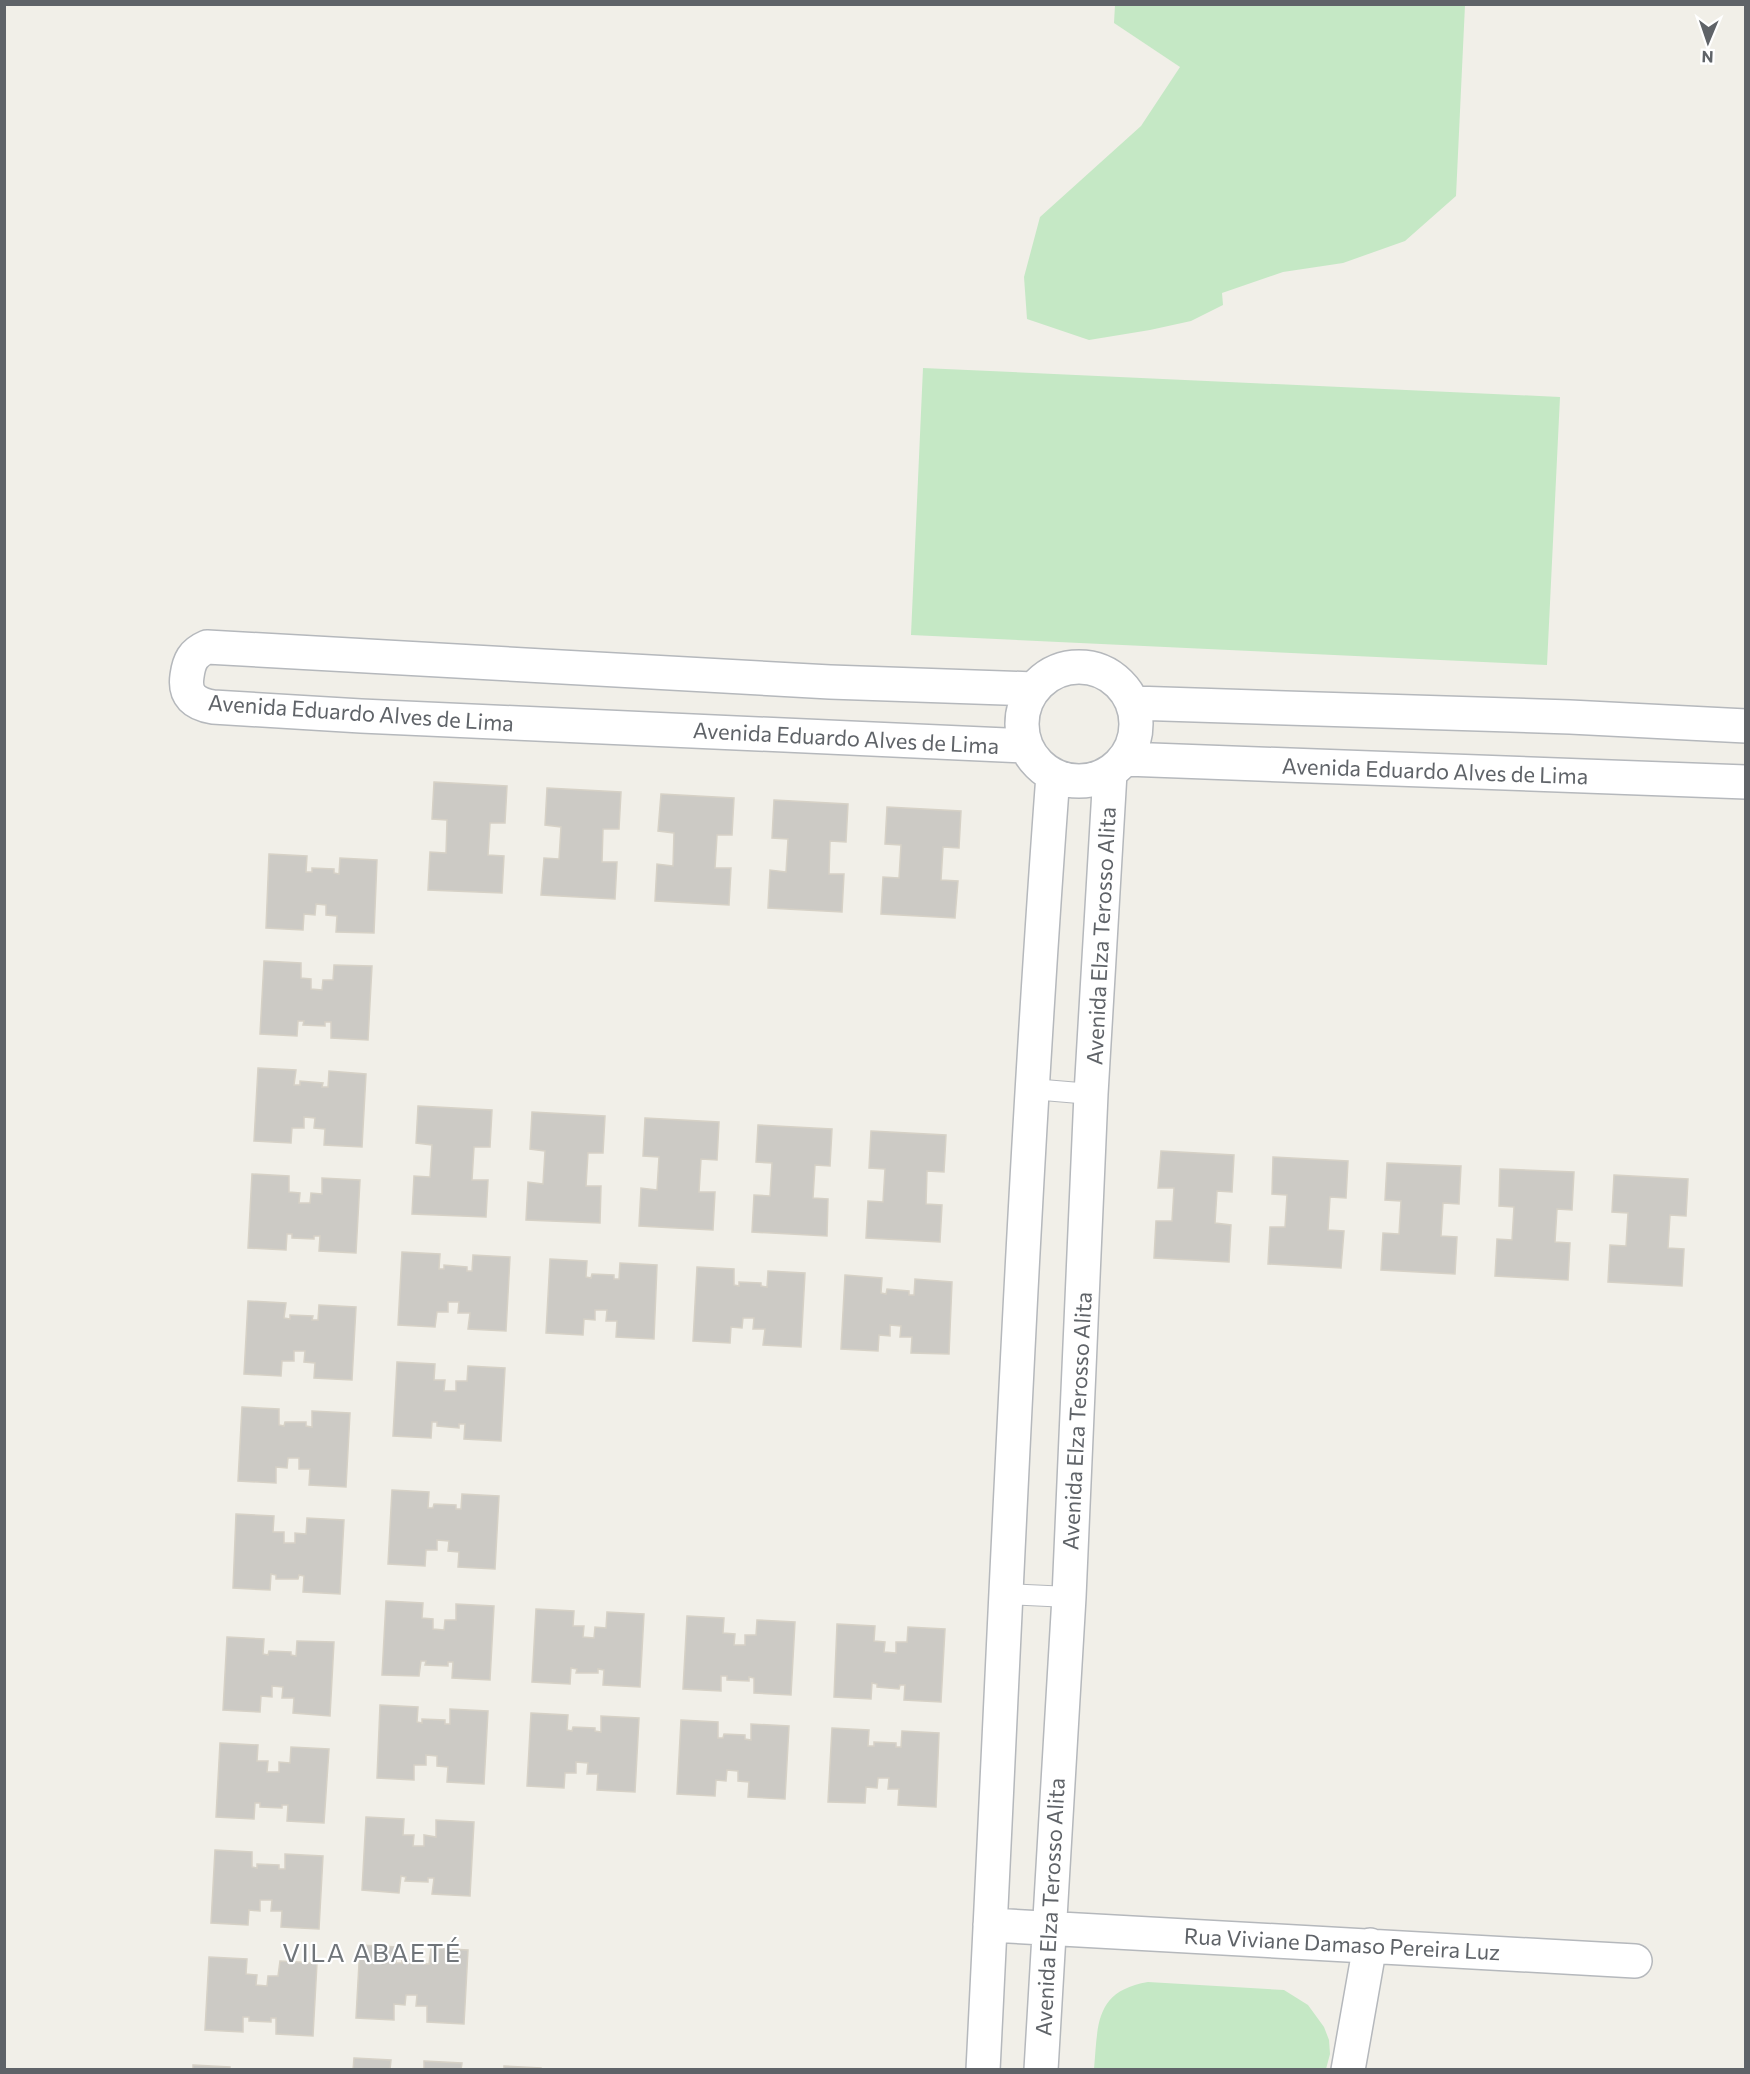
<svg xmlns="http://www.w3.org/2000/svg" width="1750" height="2074" font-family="Commissioner,sans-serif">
<rect width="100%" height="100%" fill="#f1efe8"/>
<path fill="#c5e8c5" d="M1115,5H1465L1456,196L1405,241L1343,263L1283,272L1222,293L1223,305L1191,321L1150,330L1089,340L1027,319L1024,277L1040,217L1141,126L1180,67L1114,23Z
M923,368L1560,397L1547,665L911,635Z
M1148,1982L1284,1990L1308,2005L1324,2027L1329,2040L1330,2054L1326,2069H1094C1098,2026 1094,1991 1148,1982Z"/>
<path fill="#cccac5" stroke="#d6d1c6" stroke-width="1.5" d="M434,782L507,786L505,823H490L488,855L504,856L502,893L428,890L430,852L446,853L447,820L432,819Z
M547,788L621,792L619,829H603L602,862H617L615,899L541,895L544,858L559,859L561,827L545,825Z
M661,794L734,798L732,835H717L715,868H731L729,905L655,901L657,864L673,866L674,833L658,831Z
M774,800L848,804L846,842L830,841L829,874H844L842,912L768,908L770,870L786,872L788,839L772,838Z
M887,807L961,811L959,848L943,847L941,880L958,881L955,918L881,914L883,877L899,878L901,845L885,844Z
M269,854L307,856L306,872H312V868L334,869V873L339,874L340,858L377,860L374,933L336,932L337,916L326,915V905L316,904L315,915L304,914L303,930L266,928Z
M264,961L301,963V978L311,979V989L322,990L323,980H333L334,965L372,966L368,1040L331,1038V1022H325V1026L303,1025L304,1021H298L297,1036L260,1034Z
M258,1068L296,1070L294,1085H300V1081L323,1083L322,1087H328L329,1071L366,1074L362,1147L324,1145L325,1129L314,1128L315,1118L304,1117V1128H292L291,1143L254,1141Z
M418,1106L492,1110L490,1147H474L472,1180H488L486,1217L412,1214L414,1176L430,1177L432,1145L416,1143Z
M532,1112L605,1116L603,1153H588L586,1186H601L600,1223L526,1220L528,1182L543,1184L545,1151L530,1149Z
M645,1118L719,1122L717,1160L701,1159L699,1192H715L713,1230L639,1226L641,1188L657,1190L659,1157L643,1156Z
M758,1125L832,1129L830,1166L815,1165L813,1198L828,1199L827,1236L752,1232L754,1195L770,1196L772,1163L756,1162Z
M871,1131L946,1135L944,1172L927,1171L926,1204L942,1205L940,1242L866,1238L868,1201L883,1202L885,1169L869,1168Z
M1161,1151L1234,1155L1232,1192L1217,1191L1215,1223L1231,1225L1229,1262L1154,1258L1156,1221H1172L1174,1188H1158Z
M1273,1157L1348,1161L1346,1198L1330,1197L1328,1230L1344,1231L1341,1268L1268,1264L1270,1227H1285L1287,1195L1272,1194Z
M1387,1163L1461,1166L1459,1204L1443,1203L1441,1236L1457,1237L1455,1274L1381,1270L1383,1233L1399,1234L1401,1201L1385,1200Z
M1500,1169L1574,1172L1572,1210L1557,1209L1555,1242L1570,1243L1568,1280L1495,1276L1497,1239L1512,1240L1514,1207L1499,1206Z
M252,1174L289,1176V1192L300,1193L299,1203H310L311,1193L322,1194V1178L360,1180L356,1253L319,1251L320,1236H314V1239L292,1238V1234H287L286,1250L248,1248Z
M1614,1175L1688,1179L1686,1216L1670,1215L1668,1248L1684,1249L1682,1286L1608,1282L1610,1245L1626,1246L1628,1213L1612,1212Z
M402,1252L440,1254L439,1269H444V1265L467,1267V1271H472L473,1255L510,1257L506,1331L468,1329L470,1313H458L459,1302H448V1312H437L435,1327L398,1325Z
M550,1259L587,1261L586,1277L591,1278L592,1274L614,1275V1279H619L620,1263L657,1265L654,1339L616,1337L617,1321H606L607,1310H595V1320L584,1319L583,1335L546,1333Z
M697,1267L734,1269V1285L739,1286V1282L761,1283V1286L767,1287L768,1271L805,1273L801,1347L763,1345L765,1329H753L754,1318H743L742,1328L731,1327L730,1343L693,1341Z
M845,1275L882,1278L881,1293L886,1294L887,1289L909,1291V1295H914L915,1279L952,1282L949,1354L911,1353L912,1337H900L901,1326L890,1325V1336L879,1335L878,1351L841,1349Z
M248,1301L286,1303L284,1318L290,1319V1315L313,1316L312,1320H318L319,1305L356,1307L352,1380L314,1378L315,1363L304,1362L305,1351H294V1361H282L281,1376L244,1374Z
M397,1362L435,1364L434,1380H445L444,1391H456V1381H467L468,1366L505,1368L501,1441L464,1439L465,1424H459V1428L437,1426V1422H432L431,1438L393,1436Z
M242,1407L279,1409V1425L284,1426L285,1422H306V1426L312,1427V1411L350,1413L346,1487L309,1485L310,1469H299V1458H288L287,1468L276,1467V1483L238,1481Z
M392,1490L429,1492L428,1508H433L434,1504L456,1505V1509H461L462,1494L499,1496L495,1569L458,1567L459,1552L448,1551L449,1541L437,1540V1550H426L425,1566L388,1564Z
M236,1514L274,1516L273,1532H284V1543H295V1533L306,1534L307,1518L344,1520L340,1594L303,1592L304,1576L299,1575L298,1579H276V1575L271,1574L270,1590L233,1588Z
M386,1601L423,1603L422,1618L433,1619V1629L444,1630L445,1620H456V1604L494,1606L490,1680L452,1678L453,1662H448V1666L425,1665L426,1661H421L419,1676L382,1675Z
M536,1609L574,1611L573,1626H584L583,1637L594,1638L595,1627L606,1628L607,1612L644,1614L640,1687L603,1685L604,1670L598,1669V1673H576L577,1669L571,1668L570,1684L532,1682Z
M687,1616L724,1618L723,1633L735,1634L734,1645H745V1635H756L757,1620L795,1622L791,1695L754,1693V1678L749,1677V1681L727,1680V1676H721V1691L683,1689Z
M837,1624L875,1626L874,1641L885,1642L884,1652L896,1653V1642H907L908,1627L945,1629L941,1702L904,1700L905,1685H900L899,1689L877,1687V1684L872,1683L871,1699L834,1697Z
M227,1637L264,1639L263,1654L268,1655L269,1651L291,1652V1655L296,1656L297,1641L334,1642L330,1716L293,1713L294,1698H282L283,1687L272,1686V1697L261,1696L260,1712L223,1710Z
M380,1705L418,1707L417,1722L422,1723V1719L445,1720V1724H450V1709L488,1711L484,1784L447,1782L448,1767L437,1766V1756L426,1755V1765H414V1780L377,1778Z
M531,1713L568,1715L567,1730L572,1731L573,1727L595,1728V1731L601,1732V1716L639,1718L635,1792L597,1790L598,1774H587L588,1763L576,1762V1773H565L564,1788L527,1786Z
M681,1720L718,1722V1738H723L724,1734L745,1735V1739L751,1740V1724L789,1726L785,1799L748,1797L749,1782L738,1781V1771L727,1770L726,1781L716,1780L715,1796L677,1794Z
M832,1728L869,1730L868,1746H874V1742L896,1743V1747H901L902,1731L939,1733L936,1807L898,1805L899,1789H888L889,1778H878L877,1788L866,1787L865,1803L828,1802Z
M220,1743L258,1745L257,1761H268L267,1772H279V1762L290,1763L291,1747L329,1749L324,1823L287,1821L288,1805H282V1808L260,1807V1803H255L254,1819L216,1817Z
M366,1817L404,1819L403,1835H414L413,1846H424V1835L436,1837V1820L474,1822L470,1896L432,1894L434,1878H428V1882L405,1881L406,1877L401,1876L399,1893L362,1890Z
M215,1850L252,1852V1867L257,1868V1864L279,1865V1869H285V1854L323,1856L319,1929L281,1927L282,1911H271L272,1900H260V1911L249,1910L248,1925L211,1923Z
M360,1945L397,1947L396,1963H402V1959L425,1960L424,1964H429L431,1948L468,1950L464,2024L427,2022V2006H416L417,1995H406L405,2005L394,2004V2020L356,2018Z
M209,1957L247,1959L246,1974L257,1975L256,1985L267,1986L268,1976H278L280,1961L317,1963L313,2036L276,2034V2018H271V2022L249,2021V2017H243V2032L205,2030Z
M354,2058L391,2060L390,2070H353Z
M424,2061L462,2063L461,2070H424Z
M193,2065L230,2067V2070H193Z
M504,2066L541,2068V2070H504Z"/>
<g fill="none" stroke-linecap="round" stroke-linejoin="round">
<defs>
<path id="service" d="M1032,1089L1091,1094
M1006,1594L1069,1597"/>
<path id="minor" d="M1022 724a57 57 0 1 1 114 0a57 57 0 1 1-114 0Z
M1133,703L1570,717L1746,726
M1026,746L361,716L213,707C195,704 184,696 187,676C189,661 193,653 207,647L830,682L1034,689
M1125,759L1746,782
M990,1925L1635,1961
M983,2070C1005,1638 1021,1206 1053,775
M1041,2070L1069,1597L1091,1094L1110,773
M1348,2070L1370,1945"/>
</defs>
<use href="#service" stroke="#b5b8bc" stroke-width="22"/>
<use href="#minor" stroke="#b5b8bc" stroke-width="36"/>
<use href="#service" stroke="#fff" stroke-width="20"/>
<use href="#minor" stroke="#fff" stroke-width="33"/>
</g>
<g text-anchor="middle" stroke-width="4.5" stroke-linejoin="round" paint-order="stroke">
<g font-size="22" fill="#5f6368" stroke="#fff">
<text transform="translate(361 713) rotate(4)" y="8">Avenida Eduardo Alves de Lima</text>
<text transform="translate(846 738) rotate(3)" y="8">Avenida Eduardo Alves de Lima</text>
<text transform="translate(1435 771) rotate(2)" y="8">Avenida Eduardo Alves de Lima</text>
<text transform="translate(1101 936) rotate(-87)" y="8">Avenida Elza Terosso Alita</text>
<text transform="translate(1077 1421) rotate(-87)" y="8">Avenida Elza Terosso Alita</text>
<text transform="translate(1050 1907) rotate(-87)" y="8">Avenida Elza Terosso Alita</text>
<text transform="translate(1342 1944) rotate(3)" y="8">Rua Viviane Damaso Pereira Luz</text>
</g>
<g font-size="26" letter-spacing="1.5" fill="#70757a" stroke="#fff">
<text x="372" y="1962">VILA ABAETÉ</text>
</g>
</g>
<rect width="1750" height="2074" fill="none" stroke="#5f6368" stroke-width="12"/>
<g transform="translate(1708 42) rotate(182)" stroke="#ffffff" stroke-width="4.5" paint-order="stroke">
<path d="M0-4.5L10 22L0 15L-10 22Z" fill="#5f6368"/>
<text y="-9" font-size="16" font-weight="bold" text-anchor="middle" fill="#5f6368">N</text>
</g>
</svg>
